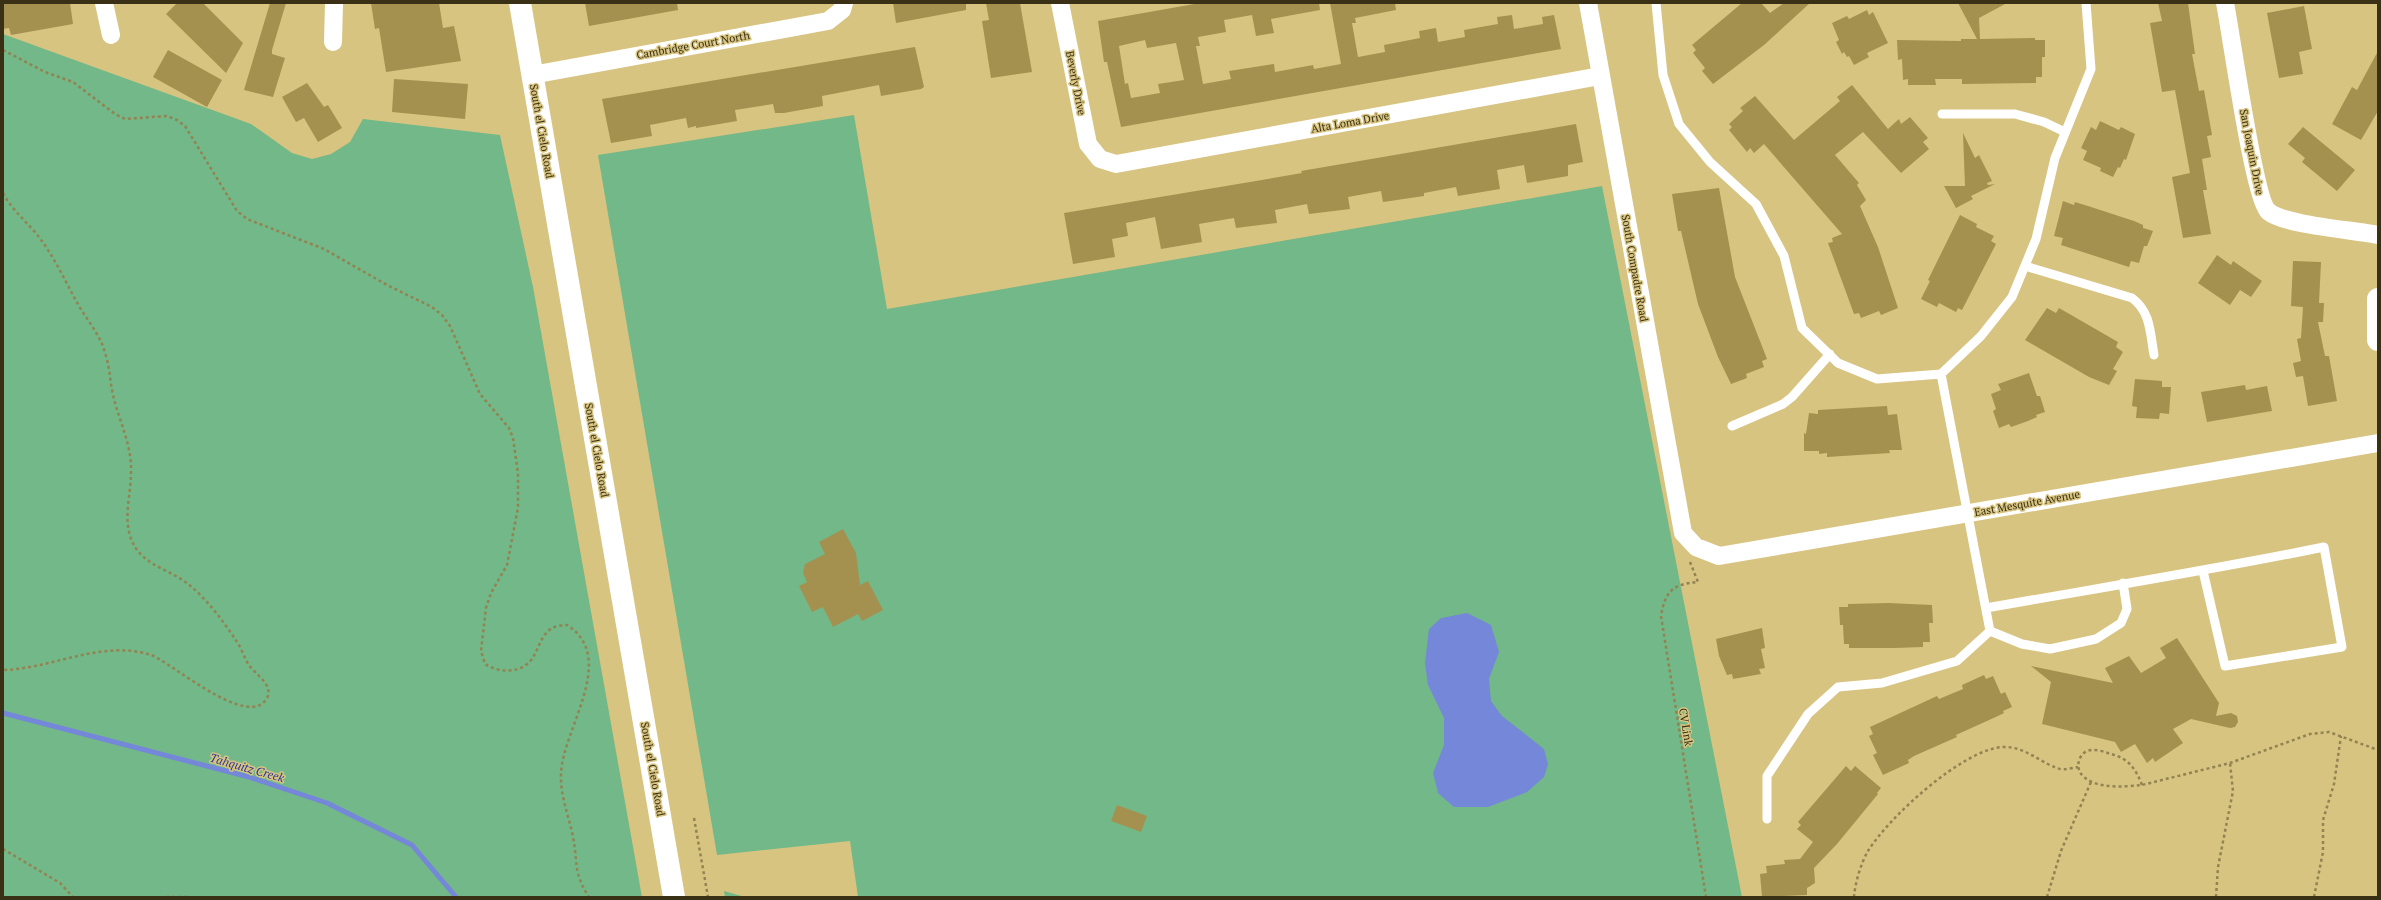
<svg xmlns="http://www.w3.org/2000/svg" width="2381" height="900" font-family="'PT Serif',serif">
<rect width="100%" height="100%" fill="#d8c481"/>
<path fill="#73b888" d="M3,34L251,124L292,153L312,159L331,154L350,142L363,119L500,135L533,287L642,897H3Z
M854,115L887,309L1602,186L1742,897H858L850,841L717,855L598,155Z
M724,891L745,897H725Z"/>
<path fill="#7587d8" d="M1467,613L1491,625L1499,652L1489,679L1491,701L1502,716L1544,749L1548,764L1544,777L1527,792L1488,807H1454L1438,793L1433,773L1444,745V718L1428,685L1425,663L1429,629L1441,618Z"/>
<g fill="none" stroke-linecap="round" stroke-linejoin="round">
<path stroke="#7587d8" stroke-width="5" d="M3,713L249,777L327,803L412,845L456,897"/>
</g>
<path fill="#a4914f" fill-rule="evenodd" d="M3,3H70L73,24L11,35L9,28L3,29Z
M177,3H203L243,43L226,73L166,14Z
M270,3H286L272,50V54L285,58L273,97L244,90Z
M371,3H439L443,28L454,26L461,61L386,72L379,28L375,29Z
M585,3H677L678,10L589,26Z
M893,3H966V10L896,23Z
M986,3H1020L1032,72L991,78L982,21L989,20Z
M1200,3H1319L1320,10L1271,19L1274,33L1256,36L1252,15L1224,20L1226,32L1198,37L1200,46H1196L1203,84L1231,79L1229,71L1274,64L1275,72L1313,65L1314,69L1341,64L1330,3H1395L1396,10L1355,18L1356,23H1352L1358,57L1385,52L1384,45L1420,38L1419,31L1436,28L1438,42L1465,37L1464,30L1498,24L1497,17L1512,15L1514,29L1543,24L1542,17L1554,15L1561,49L1121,127L1107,62H1104L1098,21ZM1145,40L1147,48L1176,43L1184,80L1158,84L1160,93L1131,98L1128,83L1125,84L1119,46Z
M1742,3H1761L1770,13L1784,3H1810L1764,45L1713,84L1702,71L1705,68L1693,53L1696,50L1692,45Z
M1958,3H2007L1979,18L1980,39L2035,38V40H2045V57H2042V77H2036V83L1962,84V79H1935L1936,85H1908V79L1903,80L1902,59L1898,60L1897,40L1961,41V39H1977Z
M2158,3H2188L2195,54H2192L2199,91L2204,90L2212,135L2207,136L2211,157L2202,159L2207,190H2203L2211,234L2183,238L2172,177L2190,173L2175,90L2162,92L2150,23L2162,21Z
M2304,6L2312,49L2299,52L2303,74L2279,78L2267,13Z
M1867,10L1869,15L1873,12L1888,43L1867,53L1869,57L1854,65L1849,56L1847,57L1844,52L1842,54L1836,42L1839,40L1832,23L1847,16L1849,19Z
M915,47L924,87L921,89L881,96L879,85L822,96L823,106L784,113H775L773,104L735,110L737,121L696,128V126L688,128L686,118L650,125L652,136L611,143L602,99Z
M168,50L222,80L207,107L153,77Z
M2378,51V111L2361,140L2332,124L2352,87L2357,90Z
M394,79L468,84L465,119L392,112Z
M307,83L324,107L328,105L342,128L318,142L304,118L296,122L282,97Z
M1852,85L1888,129L1899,119L1901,124L1910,117L1928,138L1923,142L1929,149L1901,173L1863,132L1835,155L1859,183L1857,185L1866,200L1860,206L1878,247L1898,308L1881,315L1879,311L1861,318L1859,313L1854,314L1828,243L1833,242L1832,238L1842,234L1764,144L1754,153L1750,148L1747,152L1729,130L1732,127L1729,124L1743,111L1740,108L1755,96L1794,140L1840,101L1837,97Z
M2100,121L2119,130L2121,127L2135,134L2126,160L2124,159L2120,168L2118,167L2113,177L2100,171L2101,168L2083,160L2087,151L2081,148L2091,127L2096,130Z
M1576,124L1583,162L1568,165V176L1527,183L1524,165L1497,170L1500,189L1458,196L1456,187L1424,193V196L1383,202L1381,191L1348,197L1350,209L1309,214L1307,204L1275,210L1277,223L1236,228L1234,218L1199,224L1202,242L1161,249L1155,217L1126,223L1128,236L1112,239L1115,257L1073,264L1064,213L1250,182L1302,173L1301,171Z
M2303,127L2355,170L2337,191L2302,162L2305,158L2288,144Z
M1963,133L1975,158L1979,155L1992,181L1987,183L1988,185L1995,184L1971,196L1973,199L1956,208L1944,186H1965Z
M1719,188L1735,277L1767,359L1762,361L1764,367L1746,374L1747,378L1731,384L1718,357L1698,304L1681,231H1678L1672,194Z
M2063,201L2074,205L2075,202L2091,207L2134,221L2143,225V228L2153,231L2147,246H2144L2139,263L2131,261L2129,267L2061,245L2063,238L2054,236Z
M1960,215L1977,224L1976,227L1994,236L1991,241L1996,244L1962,310L1958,308L1956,312L1939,303L1937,307L1921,299L1930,281L1928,280Z
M2217,255L2231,265L2233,261L2262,281L2251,297L2240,290L2230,305L2198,283Z
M2293,261L2321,262L2319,303H2324L2323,322H2318L2325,356H2329L2337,401L2308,406L2303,376L2296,377L2293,363L2301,361L2297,339L2301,338L2303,307L2291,306Z
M2047,308L2056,313L2059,308L2118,342L2116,347L2123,352L2113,369L2117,371L2109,385L2089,377L2025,340Z
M2029,373L2037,396H2040L2045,412L2036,415L2037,417L2028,421L2011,427L2009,424L1999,428L1993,411L1996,409L1991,394L2001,390L1998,384Z
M2135,379L2162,381V387H2171L2169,414L2160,413L2159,419L2136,418L2137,407L2132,406Z
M2245,385L2246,390L2267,386L2272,411L2207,422L2201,392Z
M1887,406L1888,415L1897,414L1902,450H1889L1890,453L1827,457V453L1819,454V451H1804V433L1806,434L1809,413L1818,414V410Z
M843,529L856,553L860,585L868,581L883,610L862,621L858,614L833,627L823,607L812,612L799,586L807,582L803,573L805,564L825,554L819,542Z
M1888,603L1932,605L1933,623H1929L1930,642H1923V647L1895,648H1849V644H1844L1843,625H1840L1839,607H1848V604Z
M1762,628L1765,648L1761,649L1765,668L1759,669L1761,674L1733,679L1732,674L1727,675L1719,656L1716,639Z
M2177,638L2219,703L2216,716L2231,713L2237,716L2238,722L2235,727L2230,728L2191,719L2173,729L2183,743L2155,762L2153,758L2147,763L2135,744L2121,752L2115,742L2042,724L2051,682L2031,666L2113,683L2105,668L2129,656L2141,673L2166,658L2160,648Z
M1984,675L1986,679L1993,676L2001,694L2005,692L2012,707L2003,711L2004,713L1998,716L1956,735L1957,737L1914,756L1908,760L1909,763L1883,775L1873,755L1877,753L1869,736L1873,734L1870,727L1937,696L1939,699L1963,689L1962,685Z
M1846,766L1851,771L1855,766L1881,788L1877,793L1878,794L1837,844L1814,868L1815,883L1807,888V895L1762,897L1760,874L1767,873L1766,866L1785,864L1784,860L1800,859L1813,842L1797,829L1801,825L1798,822Z
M1117,805L1147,816L1141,832L1111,821Z"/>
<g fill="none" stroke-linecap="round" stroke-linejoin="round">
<path stroke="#928352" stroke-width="2.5" stroke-dasharray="3 3" stroke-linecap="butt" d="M3,50L45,72L73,82L115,114L125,119L167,116L177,120L185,126L237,211L247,219L324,249L387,285L432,307L442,315L450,326L480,394L509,428L513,438L518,473V508L507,565L491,593L486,608L481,651L485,664C499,673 521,674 532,659C539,648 541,635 552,628C556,626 562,625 567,625C619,658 562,730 561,774C560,796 569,816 573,837C578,862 573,873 589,897
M3,193C12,210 27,222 39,237C55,258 66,283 79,306C89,323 101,336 106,356C110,369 110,382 113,395C119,421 132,445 131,472C131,498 120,526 137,550C150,567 172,571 188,584C207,599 224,622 237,642C242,649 244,658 249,665C255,674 274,685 267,698C249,731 171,662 151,655C102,639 52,669 3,670
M1690,562L1698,582C1673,584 1665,591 1661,616L1706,897
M2142,785C2136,769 2128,758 2111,754C2104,752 2095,748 2087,751C2078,755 2075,769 2083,776C2096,789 2124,787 2142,785L2230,763L2310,734L2329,732L2378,750
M694,818L708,897
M3,849L60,883L73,897
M166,897H188
M1854,897C1855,883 1861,863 1868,851C1889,817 1963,749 2003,747C2025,746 2040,763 2060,769C2064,770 2072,768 2078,767
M2047,897L2061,851L2091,782
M2216,897L2218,867L2233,791L2230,763
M2314,897L2323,852V820L2334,784L2341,736"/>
<path stroke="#fff" stroke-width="9" d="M1656,3L1663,75L1679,124L1710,162L1756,204L1784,256L1802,328L1838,363L1877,379L1941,374L1981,336L2012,297L2036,239L2055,158L2091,69L2086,3
M1942,114H2015L2044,122L2065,132
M2025,266L2132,298C2151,312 2150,333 2154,355
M1732,426L1783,404L1792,397L1830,354
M1986,608C2099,588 2212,570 2324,547L2342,647L2225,666L2203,571
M1990,631L2022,644L2050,649L2096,639L2121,623L2127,609L2123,583
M1767,819V776L1808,714L1838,687L1882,683L1957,661L1990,631L1941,374"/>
<path stroke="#fff" stroke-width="18" d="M104,3L111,35
M1060,3L1088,144L1100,159L1116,164L1600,76
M1588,3L1683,533L1696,547L1719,556L2378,443
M2225,3C2231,32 2254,201 2269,212C2285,225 2354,230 2378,235
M333,42L334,3
M532,75L828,21L842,10L844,3"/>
<path stroke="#fff" stroke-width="22" d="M520,3L674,897
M2378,299V340"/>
</g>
<g text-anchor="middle" stroke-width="3" stroke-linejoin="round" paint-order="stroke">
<g font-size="11" fill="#393015" stroke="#d8c481">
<text transform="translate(693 45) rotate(-10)" y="4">Cambridge Court North</text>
<text transform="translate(1076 83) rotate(79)" y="4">Beverly Drive</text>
<text transform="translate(1350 122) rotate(-10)" y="4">Alta Loma Drive</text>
<text transform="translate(542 131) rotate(80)" y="4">South el Cielo Road</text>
<text transform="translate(2252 152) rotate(79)" y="4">San Joaquin Drive</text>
<text transform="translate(1635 268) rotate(80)" y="4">South Compadre Road</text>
<text transform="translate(597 450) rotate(80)" y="4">South el Cielo Road</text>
<text transform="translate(2027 503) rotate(-10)" y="4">East Mesquite Avenue</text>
<text transform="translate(1686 727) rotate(81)" y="4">CV Link</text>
<text transform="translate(653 769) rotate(80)" y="4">South el Cielo Road</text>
</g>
<g font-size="12" font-style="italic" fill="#2e3796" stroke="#d8c481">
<text transform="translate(247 768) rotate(16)" y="4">Tahquitz Creek</text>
</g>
</g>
<rect width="2381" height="900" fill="none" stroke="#393015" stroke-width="8"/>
</svg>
